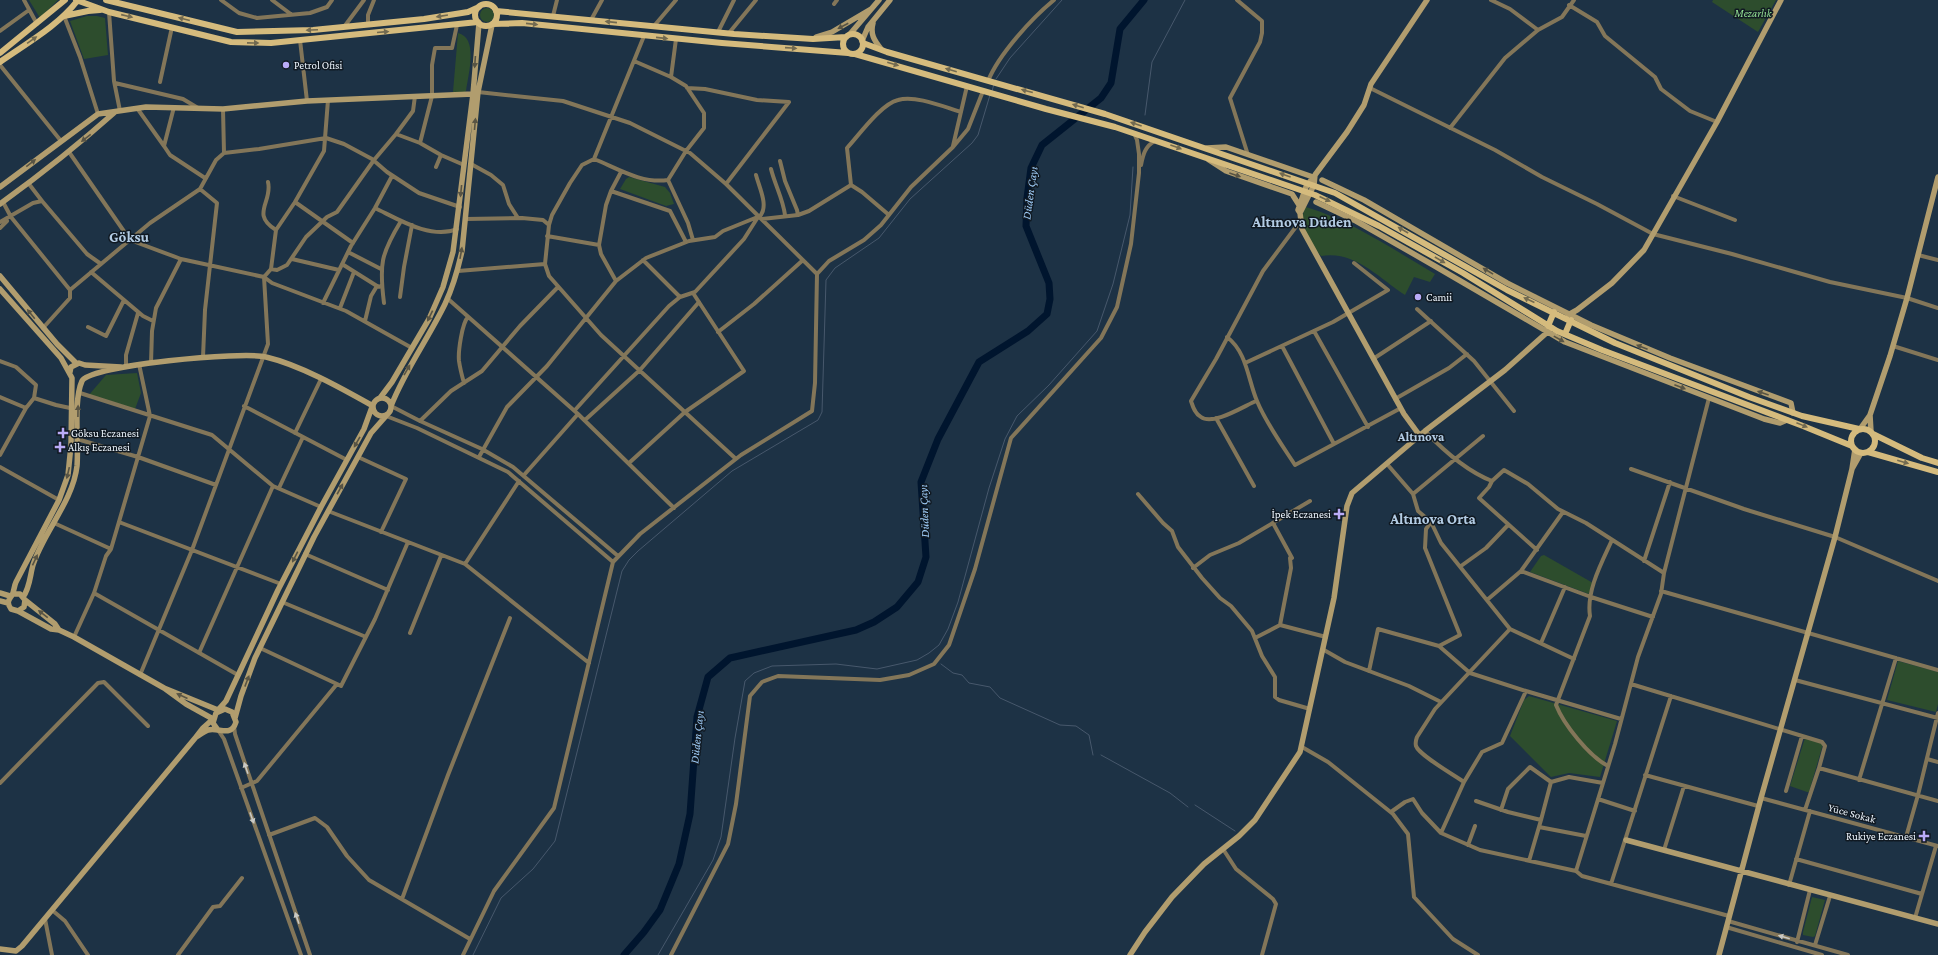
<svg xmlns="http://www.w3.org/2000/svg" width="1938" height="955" font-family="'Crimson Pro',serif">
<rect width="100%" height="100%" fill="#1d3245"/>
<path fill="#2d4d2d" d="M29,0H58L40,18Z
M1713,0H1776L1758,32L1712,2Z
M480 15a7 7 0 1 1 14 0a7 7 0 1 1-14 0Z
M87,16H97L105,18L108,55L84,59L70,21Z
M458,33C479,38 468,75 466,91L464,93L453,92Z
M629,177L665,187L670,193L674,204L666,206L620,189L626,179Z
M1306,207C1352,221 1394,250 1435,274L1430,282L1414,277L1405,295C1378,277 1354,250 1321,256C1310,244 1296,223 1306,207Z
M137,373L141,393L135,409L88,396L106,375Z
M1544,555L1593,583L1589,594L1530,572L1541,556Z
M1898,661L1938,672V704L1936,712L1887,700Z
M1529,696L1617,721L1600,777L1569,773L1551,777L1510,736L1524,700Z
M1805,738L1823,744L1809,792H1807L1790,786Z
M1812,897L1825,900L1815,936L1813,937L1803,935V932Z"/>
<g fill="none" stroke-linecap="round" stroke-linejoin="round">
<path stroke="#47586c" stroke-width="1" d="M996,79L1010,58L1062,0
M992,91L994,84
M1145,115L1152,62L1185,0
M941,664L953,673L962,675L969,683L990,687L1000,698L1060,725L1076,726L1089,735L1093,755
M1101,755L1170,793L1188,807
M1195,805L1235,831
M473,955L501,898L533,869L555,841L622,571L629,560L638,551L732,471L818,420L822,412L826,280L835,268L879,238L910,199L972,143L978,135L990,95
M658,955L713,860L721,837L735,738L745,681L754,673L772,666L836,664L877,669L917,660L929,653L939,645L948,629L958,602L989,488L1005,439L1017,416L1049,385L1097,331L1113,284L1130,215L1133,167"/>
<path stroke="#00152e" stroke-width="7" d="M624,955L644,932L660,910L679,864L690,814L697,717L708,677L730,658L856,630L874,622L897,607L918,582L926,557L921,482L938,439L979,362L1028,331L1047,314L1050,299L1049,283L1026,226L1027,198L1031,168L1042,145L1101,98L1111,83L1120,29L1144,0"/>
<path stroke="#837659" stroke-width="4" d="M24,0L37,24
M221,0L239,13L257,18L310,13L327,7L332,0
M272,0L292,15
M1237,0L1262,21V33L1260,42L1230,98L1248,155
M1491,0L1510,9L1538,30
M834,4L837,0
M1569,5L1597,22L1605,36L1655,77L1661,89L1690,111L1717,122
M109,12L114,81L120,111
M64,16L80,57L98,114
M553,16L557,0
M591,20L602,0
M368,25V15L374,0
M654,26L676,0
M344,27L364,0
M0,31L29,10
M718,32L734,0
M729,33L756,0
M300,40L307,101
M0,65L61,141
M671,77L676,39
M988,81C999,54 1032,18 1054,0
M160,82L172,27
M115,83L183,99L198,108
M687,88L705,89L757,100L789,102
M1370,88L1495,150L1542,177L1597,204L1653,234L1732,254L1830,282L1907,298L1938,308
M478,92L563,101L630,123L690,153L726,184L817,274
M174,107L164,146L170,155L205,178
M137,108L164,146
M223,109L224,153
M1450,128L1505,58L1538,30L1562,17L1574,0
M396,134L413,111L415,96
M420,143L432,96V65L435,48H452L457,25
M953,146L967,86
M69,152L130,240L181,259L264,277L272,283L346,311L412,348
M594,159L644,36
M780,161L785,181L797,210L798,215
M471,164L491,175L503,185L509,204L518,218
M1141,165C1143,155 1145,146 1155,141
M436,167L441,155
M771,169C775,185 783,199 785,215
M668,180L688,223L693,240
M268,182C273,202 250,214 276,230
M29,184L42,201
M726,184L789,102
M851,185L847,148C859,135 881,104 898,100C916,95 944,107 961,112
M200,189L217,203L205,310L203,357
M611,191L670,211L686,242
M1673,196L1735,220
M3,202L11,217L70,290
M295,202L353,243
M375,208C398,219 431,240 457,229
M466,219L522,218L543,220L549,225L545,264L549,276L601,335L736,459
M762,219L798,215L809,211L851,185L862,192L889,215
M0,222L33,203L42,201L87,254L101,264
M549,225L552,215L570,183L582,165L594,159C617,168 641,184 668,180L686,151L704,128V113L686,86L671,77L634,61
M0,228L7,221
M547,236L599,245
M348,252L381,269
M1918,255L1938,260
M292,259L339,270
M643,260L680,297
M342,264L377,286L382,287
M271,269L276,230L295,202L324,151L328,100
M458,271L545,264
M91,272L143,316L153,321
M616,281L601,254L599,245L606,205L611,191L621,172
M400,297L404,267L412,225
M447,298L578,414L674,508
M323,303L351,246L375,208L392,176
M384,303C379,264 381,254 401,221
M340,308L354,272
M1417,309L1474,361L1514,411
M365,321L371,296L377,286
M88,327L106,336L124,300
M43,328L70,298V290L150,223L200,189L216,160L224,153L259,149L326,138L344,144L372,159L387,172L419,193L460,207
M1314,331L1368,427
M718,332L754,304L803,260
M1227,337C1247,352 1248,380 1257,401C1266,423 1282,445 1295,465L1401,408
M1282,346L1334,444
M1893,346L1938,360
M1373,359L1431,321
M0,361L16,367L36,385L34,398
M151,363L152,331L156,308L181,259
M1245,363L1333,322L1388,290L1354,263
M126,367V355L138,313
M464,383C462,376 460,368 459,361C458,352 462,323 468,317
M80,393L212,435L273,486L321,507
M0,397L26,408
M1395,399L1449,368L1467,354
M1256,401C1244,406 1213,426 1201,417C1195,414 1193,407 1191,401L1216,359L1263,271L1301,220
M244,406L347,460
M391,406L420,421L482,449L513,467L618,556
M575,410L669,306L680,297L695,292L744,239L758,217
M386,416L417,428L508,472L613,562
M1216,418L1254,486
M585,420L640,370L699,302
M420,421L451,391L482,371L520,326L558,287
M295,433L321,379
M77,439L138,457L216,485
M0,455L26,408L34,398L56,405L70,408
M358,457L406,479L381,532
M479,457L507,407L547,366L616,281L646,258L689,241L715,237L723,231L760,216C769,206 759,187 756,175
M629,463L685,412L744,371L693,293
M1387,464L1413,494L1418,511L1431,522L1441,543L1510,629L1574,659
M0,467L59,500
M1631,469L1744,509L1835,537L1938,581
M524,475L578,414
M1492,481L1489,487L1479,498L1537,550
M279,488L303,437
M1138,494L1163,523L1172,531L1178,547L1202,578L1220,598L1231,606L1252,631L1262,656L1275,677V697L1279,700L1310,709
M1413,494L1483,436
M328,511L465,564L589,663
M119,522L281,584
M1431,522L1426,529L1425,548L1460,635L1439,646
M54,523L111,549
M1273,523L1292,558
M305,554L388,590
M1644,561L1670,482
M465,564L519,481
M1461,566L1486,548L1508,525
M1193,568L1210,555L1239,543L1310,501
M1521,571L1591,597L1653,617
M1664,573L1709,398
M1661,591L1938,670
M94,593L238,675
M1487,600L1521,571L1563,512
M282,602L366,637
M1280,625L1291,568L1290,558
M1510,629L1435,709L1417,737C1416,740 1415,742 1416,746C1419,755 1454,775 1464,782L1482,752L1502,743L1526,691L1621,719
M410,633L441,556
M74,637L94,593L106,556L111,549L150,416L139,364
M1255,638L1280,625L1326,637
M1541,643L1565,587
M260,648L337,684
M1324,650L1345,662L1409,686L1441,702
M199,653L273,486
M1369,671L1378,629L1439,646L1470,673L1526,691
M140,675L192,550L268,344L264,277L271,269L277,270L287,265L306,237L327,217L337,212L374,160L396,134L420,143L441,155L464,165
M1795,680L1938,718
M1631,684L1822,742L1825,746L1819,768
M234,726L235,734L310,955
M218,730L224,739L301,955
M1302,747L1328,762L1393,814L1408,834L1414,897L1453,939L1478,955
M1927,759L1938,762
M1608,766C1589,756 1564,725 1556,705L1590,616C1586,591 1602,562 1612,540
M1645,775L1758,806
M1859,780L1896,658
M0,783L98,683L104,682L148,726
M241,788L257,781L337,684L341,686L375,619L408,542
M1786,791L1802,736
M1761,798L1938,846
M1598,799L1635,811
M1476,801L1508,812L1541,820L1551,782L1569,777L1603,783
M1501,810L1508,789L1530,767L1551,782
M1805,810L1819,768L1938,801
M1391,812L1405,802L1413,799L1422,813L1441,833L1480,850L1576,871L1615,744L1638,657L1661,594L1664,573L1586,523L1558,509L1528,484L1504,470L1492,481C1466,471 1444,451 1425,431
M1539,827L1586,836
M1441,833L1464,782
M269,835L315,818L327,827L347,856L369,880L470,939
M1906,837L1918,795L1938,713
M1468,845L1475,826
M1223,849L1236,869L1273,899L1276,904L1262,955
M1664,850L1684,786
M1796,859L1922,894
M1529,861L1541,820
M1576,871L1582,876L1729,916
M1611,884L1671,696
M1789,885L1810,811
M402,899L448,775L510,618
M52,910L65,921L88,955
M1915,918L1936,846
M45,919L52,955
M1728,921L1848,955
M1726,927L1822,955
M1797,942L1810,890
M1815,945L1830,896
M178,955L213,907L220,906L242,878
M463,955L494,891L554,808L613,562L640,534L741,455L812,411L815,383L817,274L829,261L864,240L881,225L911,187L953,147L968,129L983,91
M671,955L728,844L736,804L750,696L762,682L778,676L880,680L909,675L934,664L949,645L975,569L1011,438L1101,338L1117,307L1131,244L1139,173V154L1137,140L1134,133"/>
<path stroke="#b19d6e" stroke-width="5.5" d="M873,23C870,34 874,40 881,49
M850,34L879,0
M816,37L832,32L871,9
M862,41L868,27L890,0
M1207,148L1226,147L1313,177
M1209,160L1226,171L1292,194L1299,205
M1322,180L1364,200L1507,283L1591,325L1670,358L1791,403L1793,413
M0,187L98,114L146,107L223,109L307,101L473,94
M1316,202L1356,221L1433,265L1565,342L1764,419L1780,423L1787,420
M0,204C40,175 78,145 115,112
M1300,213L1314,185L1315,175
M0,276L57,344L76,363
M0,289L61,358L72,378L71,445L68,475L59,500L16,582C14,586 14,592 12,595C9,600 6,602 11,609L18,611L24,607L25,600L20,594H13
M1568,315L1577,310L1612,283L1644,250L1717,122L1781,0
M70,372L71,367L79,363L85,365L121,367
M373 407a9 9 0 1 1 18 0a9 9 0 1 1-18 0Z
M380,398L392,382L429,319L443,287L453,252L473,94L479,23
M391,406C405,370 428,339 445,304C453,287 458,269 462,251L478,92L492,25
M1870,415L1871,432
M1860,429L1870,415L1890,356L1907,298L1938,177
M1420,436L1404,414L1302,229L1300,213L1298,210L1306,187L1347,132L1364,105L1371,84L1427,0
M1852,469L1861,453
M0,593L10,596
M23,597C30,588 30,575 33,565C43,533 73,501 77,466C79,443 73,401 82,381C91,365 243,351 266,357C300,365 341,388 373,406
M25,600L55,624L59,630
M0,601L8,603
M18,611L51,629L59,630L74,637L164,688
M235,718L241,696L255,658L314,537L371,433L386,416
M218,730L213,723L216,713L225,709L232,712L236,722C231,738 219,727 208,730C204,731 200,735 196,737L203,728L213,719L186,704L164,688L218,710L226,701L278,590L321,507L364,429L372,407
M1626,840L1938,924
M0,949L16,951L22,946L196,737
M1130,955L1145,932L1172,897L1204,864L1239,836L1255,820L1300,752L1334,598L1347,506L1352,493L1425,431L1505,370L1552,328
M1719,955L1761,798L1835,537L1852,469L1855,449"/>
<path stroke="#d5bb7d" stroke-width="6" d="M76,0L109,12L231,42L271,43L478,22
M106,0L237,32L313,30L424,19L468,12L479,7
M475 15a11 11 0 1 1 22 0a11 11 0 1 1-22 0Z
M496,11L734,34L813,39L846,37
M64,16L88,11L100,10
M493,24L522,23L722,43L848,53
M843 44a10 10 0 1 1 20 0a10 10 0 1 1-20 0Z
M863,43L887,52L1105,114L1335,193L1507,290L1615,343L1749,397L1802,416L1859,429
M0,53L65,0
M855,54L1046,109L1115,127L1315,195L1379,226L1463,273L1557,331L1602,350L1803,426L1852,446
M0,62C27,43 58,26 78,0
M1548,326L1554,312
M1565,334L1571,320
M1851 441a12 12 0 1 1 24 0a12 12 0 1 1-24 0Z
M1873,434L1922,458L1938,463
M1868,452L1938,472"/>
</g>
<defs><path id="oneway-solid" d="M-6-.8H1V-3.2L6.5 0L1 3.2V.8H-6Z"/></defs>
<g fill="#726a50">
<use href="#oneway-solid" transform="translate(127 16) rotate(13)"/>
<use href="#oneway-solid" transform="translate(442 16) rotate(171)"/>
<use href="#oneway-solid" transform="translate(184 19) rotate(-166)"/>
<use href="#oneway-solid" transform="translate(611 22) rotate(-174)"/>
<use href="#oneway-solid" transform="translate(532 24) rotate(6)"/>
<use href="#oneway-solid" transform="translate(312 30) rotate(177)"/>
<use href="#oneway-solid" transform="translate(383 32) rotate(-5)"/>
<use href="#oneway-solid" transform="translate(662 38) rotate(6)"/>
<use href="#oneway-solid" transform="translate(32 40) rotate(-35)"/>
<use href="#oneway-solid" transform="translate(253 43) rotate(1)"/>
<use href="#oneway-solid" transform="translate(791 48) rotate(4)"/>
<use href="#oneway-solid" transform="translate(893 64) rotate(16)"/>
<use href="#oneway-solid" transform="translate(951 70) rotate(-164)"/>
<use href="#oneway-solid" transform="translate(1027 91) rotate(-165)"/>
<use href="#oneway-solid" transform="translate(1078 106) rotate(-163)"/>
<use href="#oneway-solid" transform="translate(1136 124) rotate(-161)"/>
<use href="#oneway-solid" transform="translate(1176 147) rotate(20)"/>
<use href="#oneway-solid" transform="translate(1285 175) rotate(-160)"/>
<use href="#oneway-solid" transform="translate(1325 199) rotate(24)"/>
<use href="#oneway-solid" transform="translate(1403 230) rotate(-150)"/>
<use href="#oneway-solid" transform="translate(1440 260) rotate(30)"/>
<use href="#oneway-solid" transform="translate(1529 300) rotate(-155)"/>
<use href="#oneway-solid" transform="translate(1802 425) rotate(22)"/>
<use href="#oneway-solid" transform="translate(1903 462) rotate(16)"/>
</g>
<g fill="#585444">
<use href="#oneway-solid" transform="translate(843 26) rotate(152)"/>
<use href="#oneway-solid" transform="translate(475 62) rotate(94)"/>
<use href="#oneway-solid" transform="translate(475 124) rotate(-85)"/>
<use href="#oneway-solid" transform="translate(86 138) rotate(142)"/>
<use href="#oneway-solid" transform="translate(31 163) rotate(-38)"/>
<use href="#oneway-solid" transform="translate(1235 175) rotate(19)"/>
<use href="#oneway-solid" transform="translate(461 191) rotate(96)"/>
<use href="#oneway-solid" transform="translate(461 253) rotate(-80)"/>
<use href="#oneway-solid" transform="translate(1488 271) rotate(-149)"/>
<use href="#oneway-solid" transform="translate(31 314) rotate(-129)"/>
<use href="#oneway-solid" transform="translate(430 316) rotate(116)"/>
<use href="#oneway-solid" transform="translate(1559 339) rotate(29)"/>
<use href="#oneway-solid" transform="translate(1642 347) rotate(-159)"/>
<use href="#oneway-solid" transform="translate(407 370) rotate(-60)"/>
<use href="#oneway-solid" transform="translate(1680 387) rotate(21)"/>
<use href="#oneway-solid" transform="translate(1763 393) rotate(-161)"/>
<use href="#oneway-solid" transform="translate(78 411) rotate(-89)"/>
<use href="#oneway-solid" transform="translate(357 442) rotate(120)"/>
<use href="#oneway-solid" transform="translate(68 473) rotate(103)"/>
<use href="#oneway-solid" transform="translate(340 489) rotate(-61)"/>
<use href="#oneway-solid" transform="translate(295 557) rotate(117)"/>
<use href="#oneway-solid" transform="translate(35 560) rotate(-65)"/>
<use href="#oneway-solid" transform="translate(43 614) rotate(-142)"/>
<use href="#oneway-solid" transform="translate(247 681) rotate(-69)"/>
<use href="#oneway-solid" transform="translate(182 696) rotate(-156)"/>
</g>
<g fill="#c9c9c4">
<use href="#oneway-solid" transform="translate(246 768) rotate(-109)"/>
<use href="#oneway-solid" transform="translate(252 818) rotate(70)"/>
<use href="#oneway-solid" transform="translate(297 918) rotate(-109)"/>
<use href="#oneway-solid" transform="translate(1784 937) rotate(-164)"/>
</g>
<g fill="#b9abf7" stroke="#101922" stroke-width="1.5">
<circle cx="286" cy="65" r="4"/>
<circle cx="1418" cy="297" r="4"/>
<path d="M61 427h4v4h4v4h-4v4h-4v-4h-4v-4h4z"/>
<path d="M58 441h4v4h4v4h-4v4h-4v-4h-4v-4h4z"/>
<path d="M1337 508h4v4h4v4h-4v4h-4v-4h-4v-4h4z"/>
<path d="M1922 830h4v4h4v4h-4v4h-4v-4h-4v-4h4z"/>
</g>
<g text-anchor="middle" stroke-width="3" stroke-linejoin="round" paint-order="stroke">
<g font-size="11" font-style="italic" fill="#96e395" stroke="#101922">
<text x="1753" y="17">Mezarlık</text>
</g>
<g font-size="11" fill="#eef6fe" stroke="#101922" text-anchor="start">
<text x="294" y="69">Petrol Ofisi</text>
<text x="1426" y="301">Camii</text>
<text x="71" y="437">Göksu Eczanesi</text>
<text x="68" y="451">Alkış Eczanesi</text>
<text x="1331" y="518" text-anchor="end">İpek Eczanesi</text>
<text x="1916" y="840" text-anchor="end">Rukiye Eczanesi</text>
</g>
<g font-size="11" fill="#eef6fe" stroke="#101922">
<text transform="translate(1852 813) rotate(15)" y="4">Yüce Sokak</text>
</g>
<g font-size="12" font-style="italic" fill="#9ecbf7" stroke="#101922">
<text transform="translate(1030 193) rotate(-82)" y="4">Düden Çayı</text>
<text transform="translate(924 511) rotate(-92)" y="4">Düden Çayı</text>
<text transform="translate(697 737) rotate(-84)" y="4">Düden Çayı</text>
</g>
<g font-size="13" font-weight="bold" fill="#b3cce4" stroke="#101922">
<text x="1421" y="441">Altınova</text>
</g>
<g font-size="15" font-weight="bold" fill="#b3cce4" stroke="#101922">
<text x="1302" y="227">Altınova Düden</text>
<text x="129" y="242">Göksu</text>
<text x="1433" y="524">Altınova Orta</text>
</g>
</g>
</svg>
